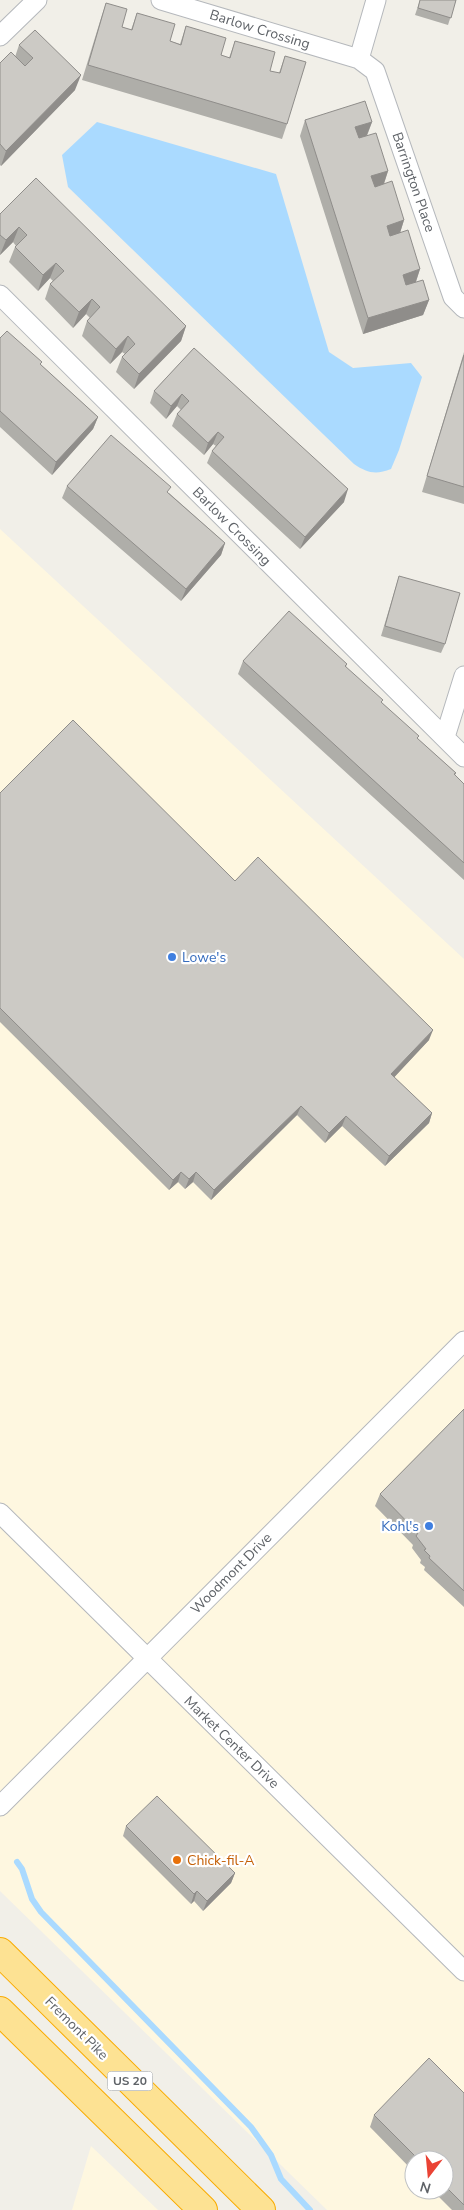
<svg xmlns="http://www.w3.org/2000/svg" width="464" height="2210" font-family="'Nunito Sans',sans-serif">
<rect width="100%" height="100%" fill="#f1efe8"/>
<path fill="#fef7e0" fill-rule="evenodd" d="M0,529L464,959V2210H327L0,1891ZM414,2160H444V2190H414Z
M91,2146L158,2210H72Z"/>
<path fill="#aadaff" d="M97,122L276,174L329,352L353,368L411,363L422,377L399,450L391,469C376,475 367,473 354,464L68,187L62,155Z"/>
<g fill="none" stroke-linecap="round" stroke-linejoin="round">
<path stroke="#aadaff" stroke-width="6" d="M17,1862L22,1869L32,1899L41,1912L251,2127L271,2155L281,2179L310,2210"/>
<defs>
<path id="minor" d="M161,0L359,59L375,71L453,297L464,308
M0,36L37,0
M359,59L376,0
M0,295L464,757
M445,737L464,676
M0,1513L464,1971
M0,1806L464,1341"/>
<path id="highway" d="M0,1952L261,2210
M0,2011L203,2210"/>
</defs>
<use href="#minor" stroke="#b5b8bc" stroke-width="21"/>
<use href="#highway" stroke="#f9ab00" stroke-width="30"/>
<use href="#minor" stroke="#fff" stroke-width="19"/>
<use href="#highway" stroke="#fde293" stroke-width="28"/>
</g>
<path fill="#afaea9" d="M420,0H456L448,25L415,15Z
M106,3L122,27L131,30L137,13L170,41L180,44L186,26L221,55L229,58L235,41L270,71L279,73L285,56L287,124L282,139L82,80L101,18Z
M19,45L75,90L1,166L0,165V63L15,57Z
M305,120L372,122L367,136L388,171L384,184L404,220L400,233L420,269L416,282L429,300L423,315L363,334L300,136Z
M0,214L186,326L181,341L134,389L116,372L122,357L125,354L122,352L110,364L82,336L87,321L90,318L86,314L73,328L45,299L50,284L53,281L50,278L38,291L9,262L15,247L16,246L13,242L0,255Z
M0,338L41,365L98,417L93,429L52,475L0,427Z
M194,348L344,502L300,549L207,463L212,451L216,446L213,444L204,455L172,426L177,414L181,410L177,406L166,419L150,403L154,391Z
M464,352V504L422,492Z
M67,486L169,493L225,543L221,555L181,601L62,498Z
M399,576L445,644L441,653L381,636Z
M243,661L347,664L346,667L418,739L456,773L455,775L464,784V880L238,674Z
M0,793L235,881L429,1040L394,1077L432,1113L429,1123L385,1166L342,1126L325,1143L297,1115L211,1200L193,1182L185,1189L178,1182L169,1190L0,1022Z
M464,1409V1607L424,1570L425,1567L420,1563L421,1560L412,1548L413,1545L375,1506L380,1494Z
M126,1826L235,1873L231,1883L203,1911L194,1901L191,1904L123,1836Z
M464,2093V2210H452L432,2190H444V2160H414V2172L370,2127L374,2115Z"/>
<path fill="#8f8d8a" d="M81,75L75,90L1,166L6,151Z
M372,122L366,137L350,142L355,127Z
M388,171L383,186L366,191L371,176Z
M404,220L399,236L381,241L387,226Z
M19,227L13,242L0,255L6,240Z
M56,263L50,278L38,291L43,275Z
M420,269L415,284L397,290L403,275Z
M92,299L86,314L73,328L79,312Z
M429,300L423,315L363,334L368,318Z
M186,326L181,341L134,389L139,374Z
M128,336L122,352L110,364L116,349Z
M182,394L177,406L166,419L171,406Z
M98,417L93,429L52,475L56,462Z
M218,432L213,444L204,455L208,443Z
M348,489L344,502L300,549L305,537Z
M225,543L221,555L181,601L186,589Z
M433,1030L429,1040L388,1084L391,1074Z
M301,1106L297,1115L211,1200L214,1190Z
M432,1113L429,1123L385,1166L389,1156Z
M346,1116L342,1126L325,1143L329,1133Z
M181,1172L178,1182L169,1190L173,1180Z
M196,1172L193,1182L185,1189L189,1179Z
M235,1873L231,1883L203,1911L207,1901Z
M197,1891L194,1901L191,1904L194,1894Z"/>
<path fill="#cccac5" stroke="#8f8d8a" d="M420,0H456L451,18L418,8Z
M106,3L127,9L122,27L132,30L137,13L175,24L170,41L181,45L186,26L226,38L221,55L230,58L235,41L275,52L270,71L280,73L285,56L306,62L287,124L88,65Z
M35,30L81,75L6,151L0,144V63L11,52L25,66L33,58L19,45Z
M365,101L372,122L355,127L359,138L376,133L388,171L371,176L375,187L392,181L404,220L387,226L390,236L408,230L420,269L403,275L406,285L423,280L429,300L368,318L305,120Z
M36,178L186,326L139,374L122,357L135,344L128,336L116,349L87,321L100,307L92,299L79,312L50,284L64,271L56,263L43,275L15,247L27,235L19,227L6,240L0,235V214Z
M7,331L42,362L40,364L98,417L56,462L0,411V338Z
M194,348L348,489L305,537L212,451L224,437L218,432L208,443L177,414L189,401L182,394L171,406L154,391Z
M464,355V487L427,476Z
M111,435L171,487L167,492L225,543L186,589L67,486Z
M399,576L460,593L445,644L385,626Z
M289,611L347,664L345,666L383,700L381,702L419,736L417,738L456,773L454,774L464,784V863L243,661Z
M73,720L235,881L258,857L433,1030L391,1074L432,1113L389,1156L346,1116L329,1133L301,1106L214,1190L196,1172L189,1179L181,1172L173,1180L0,1008V793Z
M464,1409V1591L429,1558L430,1556L424,1550L426,1549L416,1536L418,1533L380,1494Z
M157,1796L235,1873L207,1901L197,1891L194,1894L126,1826Z
M429,2058L464,2093V2205L444,2185V2160H419L374,2115Z"/>
<g fill="#3f7fe0" stroke="#fff" stroke-width="2">
<circle cx="172" cy="957" r="5"/>
<circle cx="429" cy="1526" r="5"/>
</g>
<circle fill="#e8710a" stroke="#fff" stroke-width="2" cx="177" cy="1860" r="5"/>
<g text-anchor="middle" stroke-width="4.5" stroke-linejoin="round" paint-order="stroke">
<rect fill="#fff" stroke="#8f9295" stroke-width="1" x="107.5" y="2071.5" width="45" height="19" rx="4"/>
<g font-size="12" font-weight="bold" fill="#5f6368">
<text x="130" y="2085">US 20</text>
</g>
<g font-size="14" fill="#5f6368" stroke="#fff">
<text transform="translate(260 29) rotate(17)" y="5">Barlow Crossing</text>
<text transform="translate(414 182) rotate(71)" y="5">Barrington Place</text>
<text transform="translate(232 526) rotate(45)" y="5">Barlow Crossing</text>
<text transform="translate(231 1573) rotate(-45)" y="5">Woodmont Drive</text>
<text transform="translate(232 1742) rotate(44)" y="5">Market Center Drive</text>
<text transform="translate(77 2028) rotate(45)" y="5">Fremont Pike</text>
</g>
<g font-size="14" fill="#366cbe" stroke="#fff" text-anchor="start">
<text x="182" y="962">Lowe's</text>
<text x="419" y="1531" text-anchor="end">Kohl's</text>
</g>
<g font-size="14" fill="#c56008" stroke="#fff" text-anchor="start">
<text x="187" y="1865">Chick-fil-A</text>
</g>
</g>
<g transform="translate(429 2175) rotate(196)"><circle r="24" fill="#ffffff" stroke="#bfc1c3"/>
<path d="M0-4L9 19L0 12L-9 19Z" fill="#ea4335"/>
<text y="-8" font-size="14" font-weight="bold" text-anchor="middle" fill="#5f6368">N</text>
</g>
</svg>
